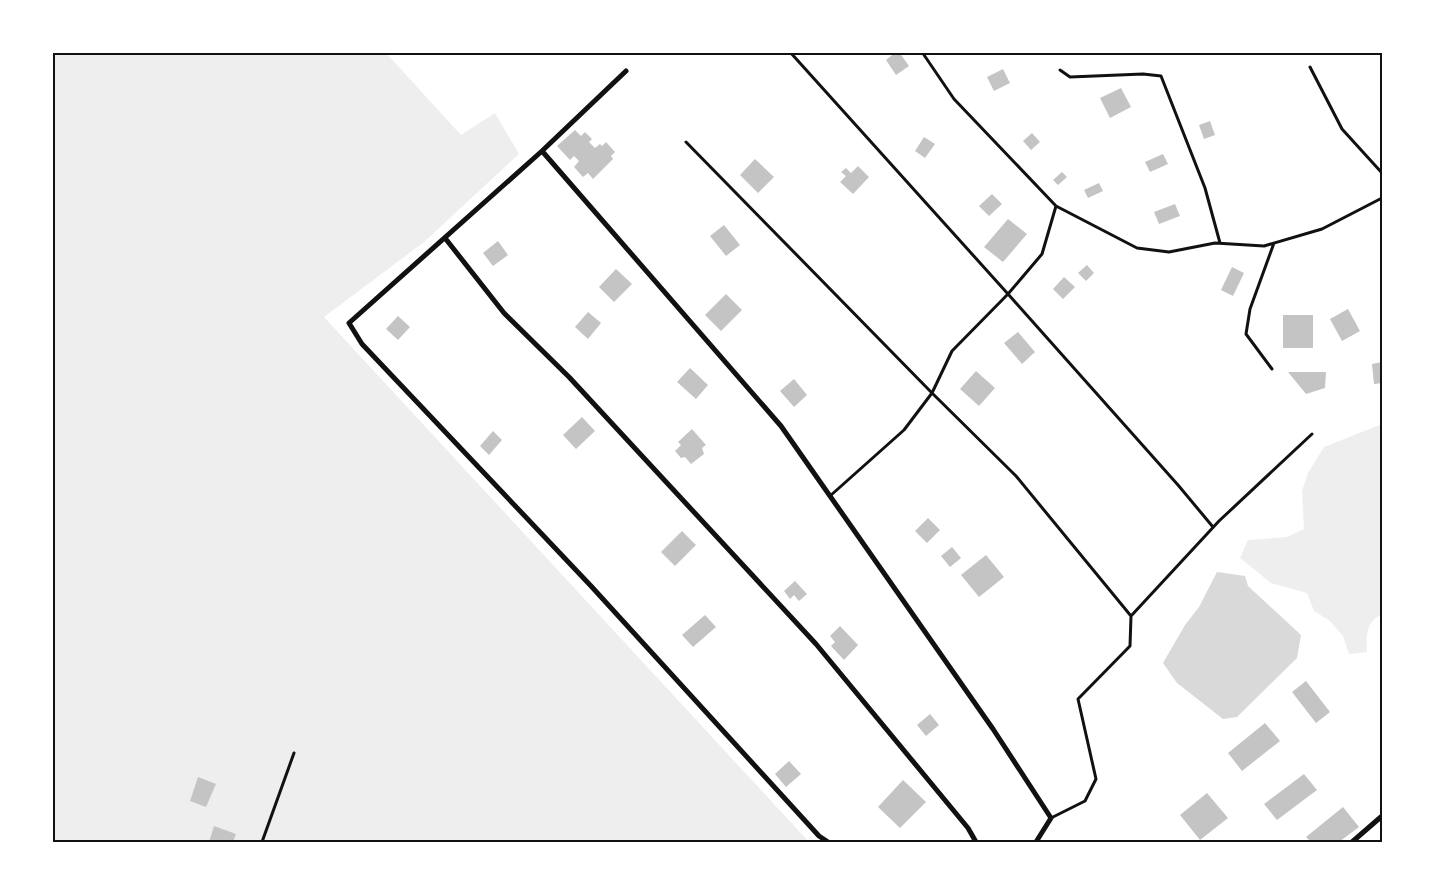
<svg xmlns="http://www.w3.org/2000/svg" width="1435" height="895" font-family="'Nunito Sans',sans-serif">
<rect width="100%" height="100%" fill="#fff"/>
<path fill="#eee" d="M52,53H386L461,135L495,113L519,154L424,242L324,317L809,842H53Z
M1382,424V615C1366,620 1366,638 1367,652L1349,654L1343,636L1330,621L1314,611L1307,593L1271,583L1240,558L1248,540L1287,537L1304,529L1302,491L1308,473L1324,447Z"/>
<path fill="#d9d9d9" d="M1217,572L1245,576L1248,586L1301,635L1297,658L1237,717L1223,719L1177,683L1163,663L1185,625L1199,607Z"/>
<path fill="#c4c4c4" d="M896,52H899L909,66L896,75L886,60Z
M1003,69L1010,83L994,91L987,77Z
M1121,88L1131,107L1110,118L1100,98Z
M1210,121L1215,135L1204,139L1199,125Z
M575,130L581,136L585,132L592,139L589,142L595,148L600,144L602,146L606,142L615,152L611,156L613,159L593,179L588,173L583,177L574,167L579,161L574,156L570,160L557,146Z
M1032,133L1040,142L1031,150L1023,141Z
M924,137L935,144L925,158L915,151Z
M1163,154L1168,164L1150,172L1145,162Z
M755,159L774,177L758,193L740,175Z
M858,166L869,177L853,194L840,182L846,176L841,172L846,168L851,173Z
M1062,172L1067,177L1058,185L1053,180Z
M1099,183L1103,191L1088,198L1084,190Z
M992,194L1002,204L989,216L979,206Z
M1175,204L1180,216L1159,224L1154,212Z
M1008,219L1027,234L1003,262L984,247Z
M724,225L740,245L726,256L710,236Z
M498,241L508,255L493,266L483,253Z
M1087,265L1094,273L1086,281L1078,273Z
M1232,267L1244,273L1233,296L1221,290Z
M616,269L632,284L614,302L599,287Z
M1064,277L1075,287L1063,299L1053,289Z
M726,294L742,310L721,331L705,315Z
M1348,309L1360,331L1342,341L1330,319Z
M588,312L601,323L588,339L575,327Z
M1283,315H1313V348H1283Z
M398,316L410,327L398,340L386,329Z
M1018,332L1035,352L1022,364L1004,343Z
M1382,362V383L1374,384L1372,364Z
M690,368L708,385L696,399L677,382Z
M976,371L995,388L979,406L960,389Z
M1288,372H1326L1325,388L1306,394Z
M794,379L807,395L794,407L780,391Z
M582,417L595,431L576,449L563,435Z
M692,429L706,445L702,448L704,454L691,464L685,457L681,458L675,451L681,445L678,442Z
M493,431L502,440L489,455L480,446Z
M928,518L940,530L927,543L915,531Z
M682,531L696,545L675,566L661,552Z
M952,547L961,558L950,567L941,556Z
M986,555L1004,577L979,597L961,575Z
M795,581L807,594L799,601L794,595L790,599L784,591Z
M705,615L716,627L693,647L682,635Z
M840,626L858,645L844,660L831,646L835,642L830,636Z
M1306,681L1330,712L1316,723L1292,692Z
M930,714L939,725L926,736L917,725Z
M1265,723L1280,741L1242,771L1228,753Z
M789,761L801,774L786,787L775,774Z
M1304,774L1317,790L1277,820L1264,804Z
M198,777L216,784L206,807L190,801Z
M903,780L926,802L900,828L878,807Z
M1207,793L1228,818L1200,840L1180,815Z
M1343,807L1359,827L1339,842H1311L1306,837Z
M214,826L236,834L233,842H209Z"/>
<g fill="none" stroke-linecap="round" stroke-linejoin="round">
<path stroke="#111" stroke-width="3" d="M790,52L1008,294L1178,485L1213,527
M922,52L954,99L1056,206L1137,248L1169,252L1215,243L1264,246L1322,229L1382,198
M1310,67L1342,129L1382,173
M1060,70L1070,77L1143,74L1161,76L1205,188L1220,243
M686,142L932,393L952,351L1008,294L1042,254L1056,206
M1272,369L1246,334L1250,309L1274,243
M830,496L904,430L932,393L1016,476L1131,616L1130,646L1078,699L1096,779L1085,801L1051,818
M1131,616L1219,521L1312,434
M262,842L294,753"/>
<path stroke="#111" stroke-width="5" d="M626,71L542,151L781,426L993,729L1051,818L1036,842
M542,151L349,323L362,344L591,586L819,836L828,842
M445,238L504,313L569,377L816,644L968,828L976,842
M1352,842L1382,816"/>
</g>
<rect width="1435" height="895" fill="none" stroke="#ffffff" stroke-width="108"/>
<rect x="54" y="54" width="1327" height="787" fill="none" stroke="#111" stroke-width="2"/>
</svg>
